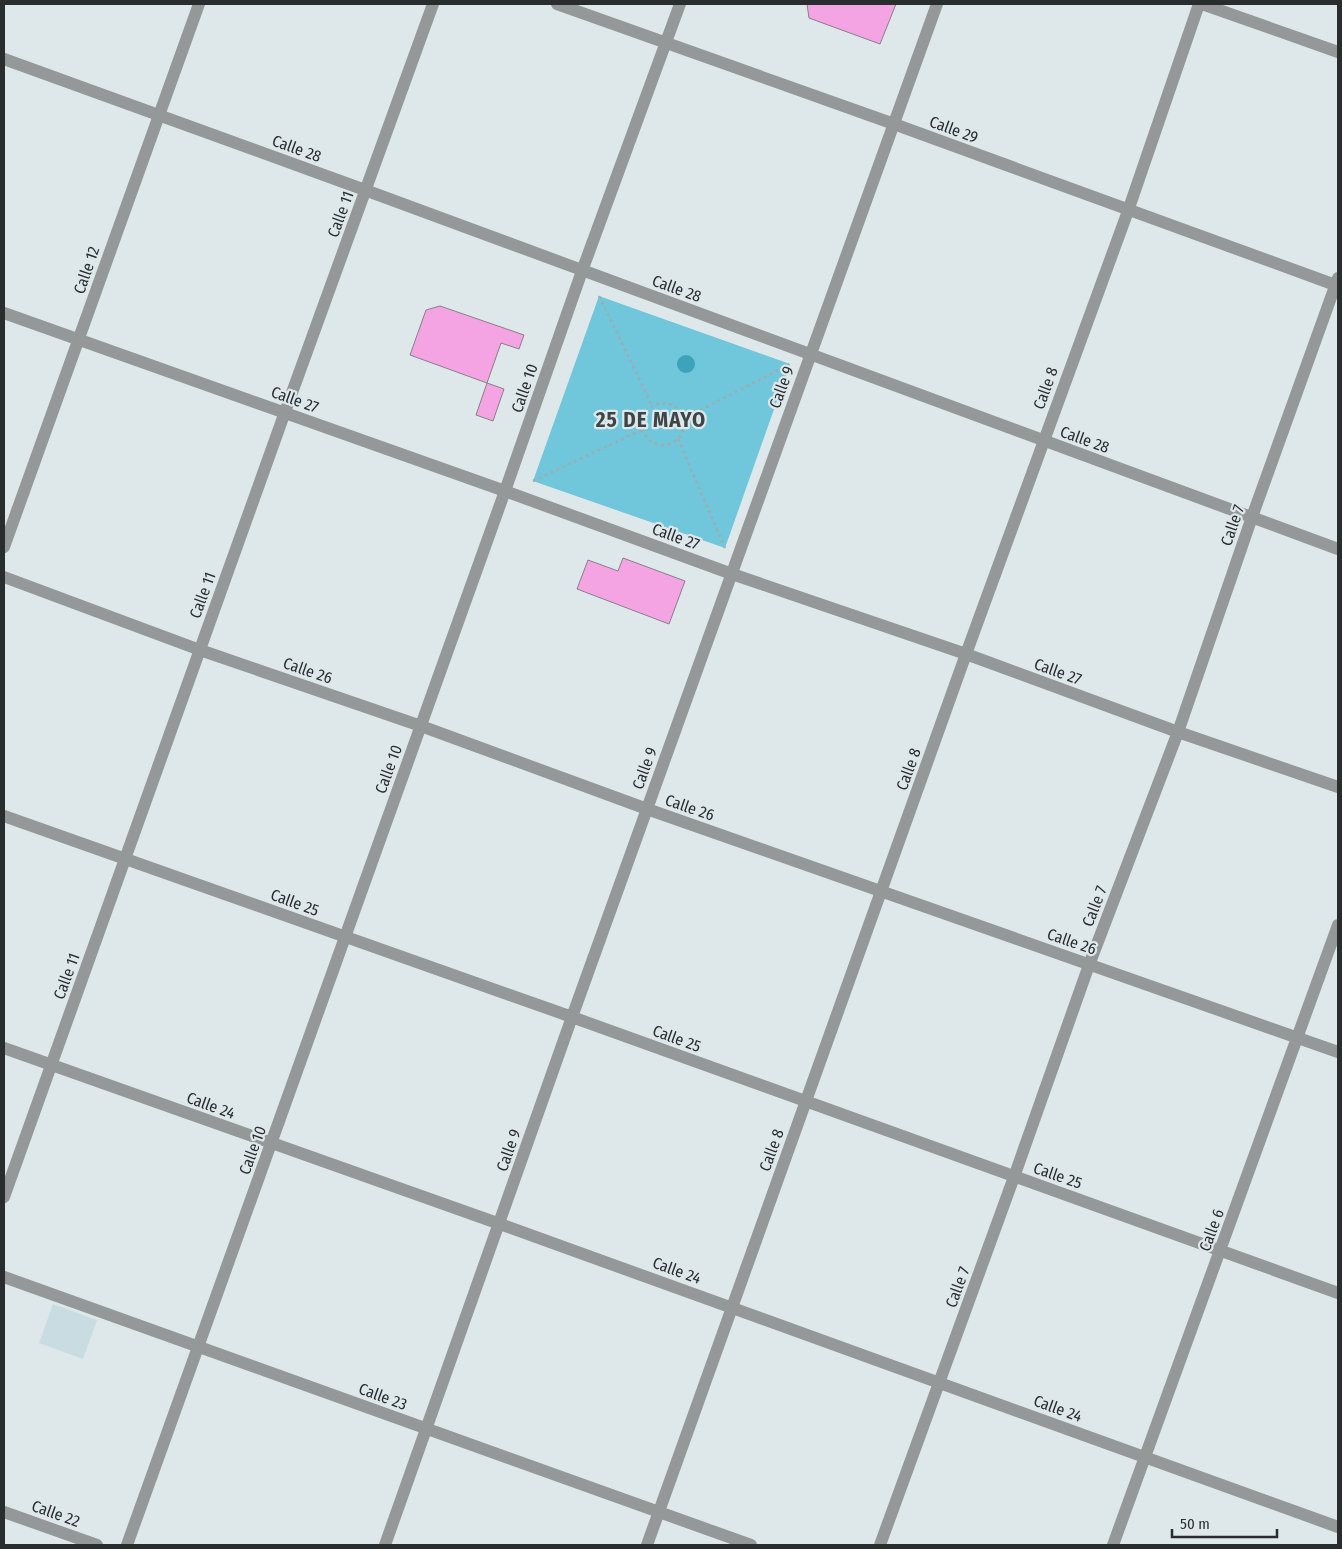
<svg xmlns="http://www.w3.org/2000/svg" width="1342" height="1549" font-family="'Fira Sans Condensed',sans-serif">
<rect width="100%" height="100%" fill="#dee8ea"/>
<path fill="#c9dce1" d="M53,1304L97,1320L83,1359L39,1343Z"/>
<path fill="#70c6db" d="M599,296L790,364L725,548L533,481Z"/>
<path fill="#3da3ba" d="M677 364a9 9 0 1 1 18 0a9 9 0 1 1-18 0Z"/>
<path fill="#f4a4e2" stroke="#878085" d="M807,4H896L880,44L809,18Z
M440,306L524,335L519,349L501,343L487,383L504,389L493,421L476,415L487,383L410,355L426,310Z
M623,558L685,581L669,624L577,589L588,560L618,571Z"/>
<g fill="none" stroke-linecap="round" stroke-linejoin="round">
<path stroke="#a2aaab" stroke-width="2.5" stroke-dasharray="2.5 4" stroke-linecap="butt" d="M599,296L652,405
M642 424a21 21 0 1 1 42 0a21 21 0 1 1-42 0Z
M683,419L790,364
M678,439L725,548
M533,481L642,430"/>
<path stroke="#949899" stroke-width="12" d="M557,4L894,124L1338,286
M1202,4L1338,52
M4,59L365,190L1338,549
M4,313L505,491L732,574L966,654L1178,732L1338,787
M4,547L199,4
M4,577L200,650L421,726L647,809L1338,1052
M4,816L572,1017L1338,1293
M4,1048L500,1224L1338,1527
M4,1197L285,412L433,4
M4,1277L751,1545
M4,1512L97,1545
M127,1545L505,491L582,271L680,4
M385,1545L572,1017L937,4
M647,1545L966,654L1128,211L1199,4
M880,1545L1014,1177L1089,965L1178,732L1252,517L1338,278
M1113,1545L1338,925"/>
</g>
<g text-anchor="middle" stroke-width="4.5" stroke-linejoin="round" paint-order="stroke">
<g font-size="16" fill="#292d2e" stroke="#dee8ea">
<text transform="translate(954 129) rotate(20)" y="6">Calle 29</text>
<text transform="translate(297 148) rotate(20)" y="6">Calle 28</text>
<text transform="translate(340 214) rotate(-70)" y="6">Calle 11</text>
<text transform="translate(86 270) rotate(-71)" y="6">Calle 12</text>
<text transform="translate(677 288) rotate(20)" y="6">Calle 28</text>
<text transform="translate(781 387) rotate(-70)" y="6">Calle 9</text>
<text transform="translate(524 388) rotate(-71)" y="6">Calle 10</text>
<text transform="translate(1045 388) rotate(-70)" y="6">Calle 8</text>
<text transform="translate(295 399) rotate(20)" y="6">Calle 27</text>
<text transform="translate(1085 439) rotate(20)" y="6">Calle 28</text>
<text transform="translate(1232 525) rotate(-71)" y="6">Calle 7</text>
<text transform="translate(676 536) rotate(20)" y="6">Calle 27</text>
<text transform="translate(202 595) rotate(-70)" y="6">Calle 11</text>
<text transform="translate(308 670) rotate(19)" y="6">Calle 26</text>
<text transform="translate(1058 671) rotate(20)" y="6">Calle 27</text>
<text transform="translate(644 768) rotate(-70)" y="6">Calle 9</text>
<text transform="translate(388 769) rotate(-70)" y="6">Calle 10</text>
<text transform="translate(908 769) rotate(-70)" y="6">Calle 8</text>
<text transform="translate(690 807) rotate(19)" y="6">Calle 26</text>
<text transform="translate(295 902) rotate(20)" y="6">Calle 25</text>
<text transform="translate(1094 906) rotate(-69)" y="6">Calle 7</text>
<text transform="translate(1072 941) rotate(19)" y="6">Calle 26</text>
<text transform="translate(66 976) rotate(-70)" y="6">Calle 11</text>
<text transform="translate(677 1038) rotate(20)" y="6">Calle 25</text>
<text transform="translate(211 1105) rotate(20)" y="6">Calle 24</text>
<text transform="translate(252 1150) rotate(-70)" y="6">Calle 10</text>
<text transform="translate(508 1150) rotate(-71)" y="6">Calle 9</text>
<text transform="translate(771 1150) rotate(-70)" y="6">Calle 8</text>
<text transform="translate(1058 1175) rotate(19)" y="6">Calle 25</text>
<text transform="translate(1211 1230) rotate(-70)" y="6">Calle 6</text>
<text transform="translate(677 1270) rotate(20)" y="6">Calle 24</text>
<text transform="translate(957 1287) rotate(-70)" y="6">Calle 7</text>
<text transform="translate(383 1396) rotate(20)" y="6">Calle 23</text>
<text transform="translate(1058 1408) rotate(20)" y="6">Calle 24</text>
<text transform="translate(56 1513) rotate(20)" y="6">Calle 22</text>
</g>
<g font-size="21" font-weight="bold" letter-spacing="1" fill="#3d4547" stroke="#dee8ea">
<text x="651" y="427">25 DE MAYO</text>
</g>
</g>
<rect width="1342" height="1549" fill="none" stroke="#292d2e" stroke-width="10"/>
<path d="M1172 1529v8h105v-8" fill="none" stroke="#292d2e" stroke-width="2.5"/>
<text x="1180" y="1529" font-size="15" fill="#292d2e" stroke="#dee8ea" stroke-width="4" paint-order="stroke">50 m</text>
</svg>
